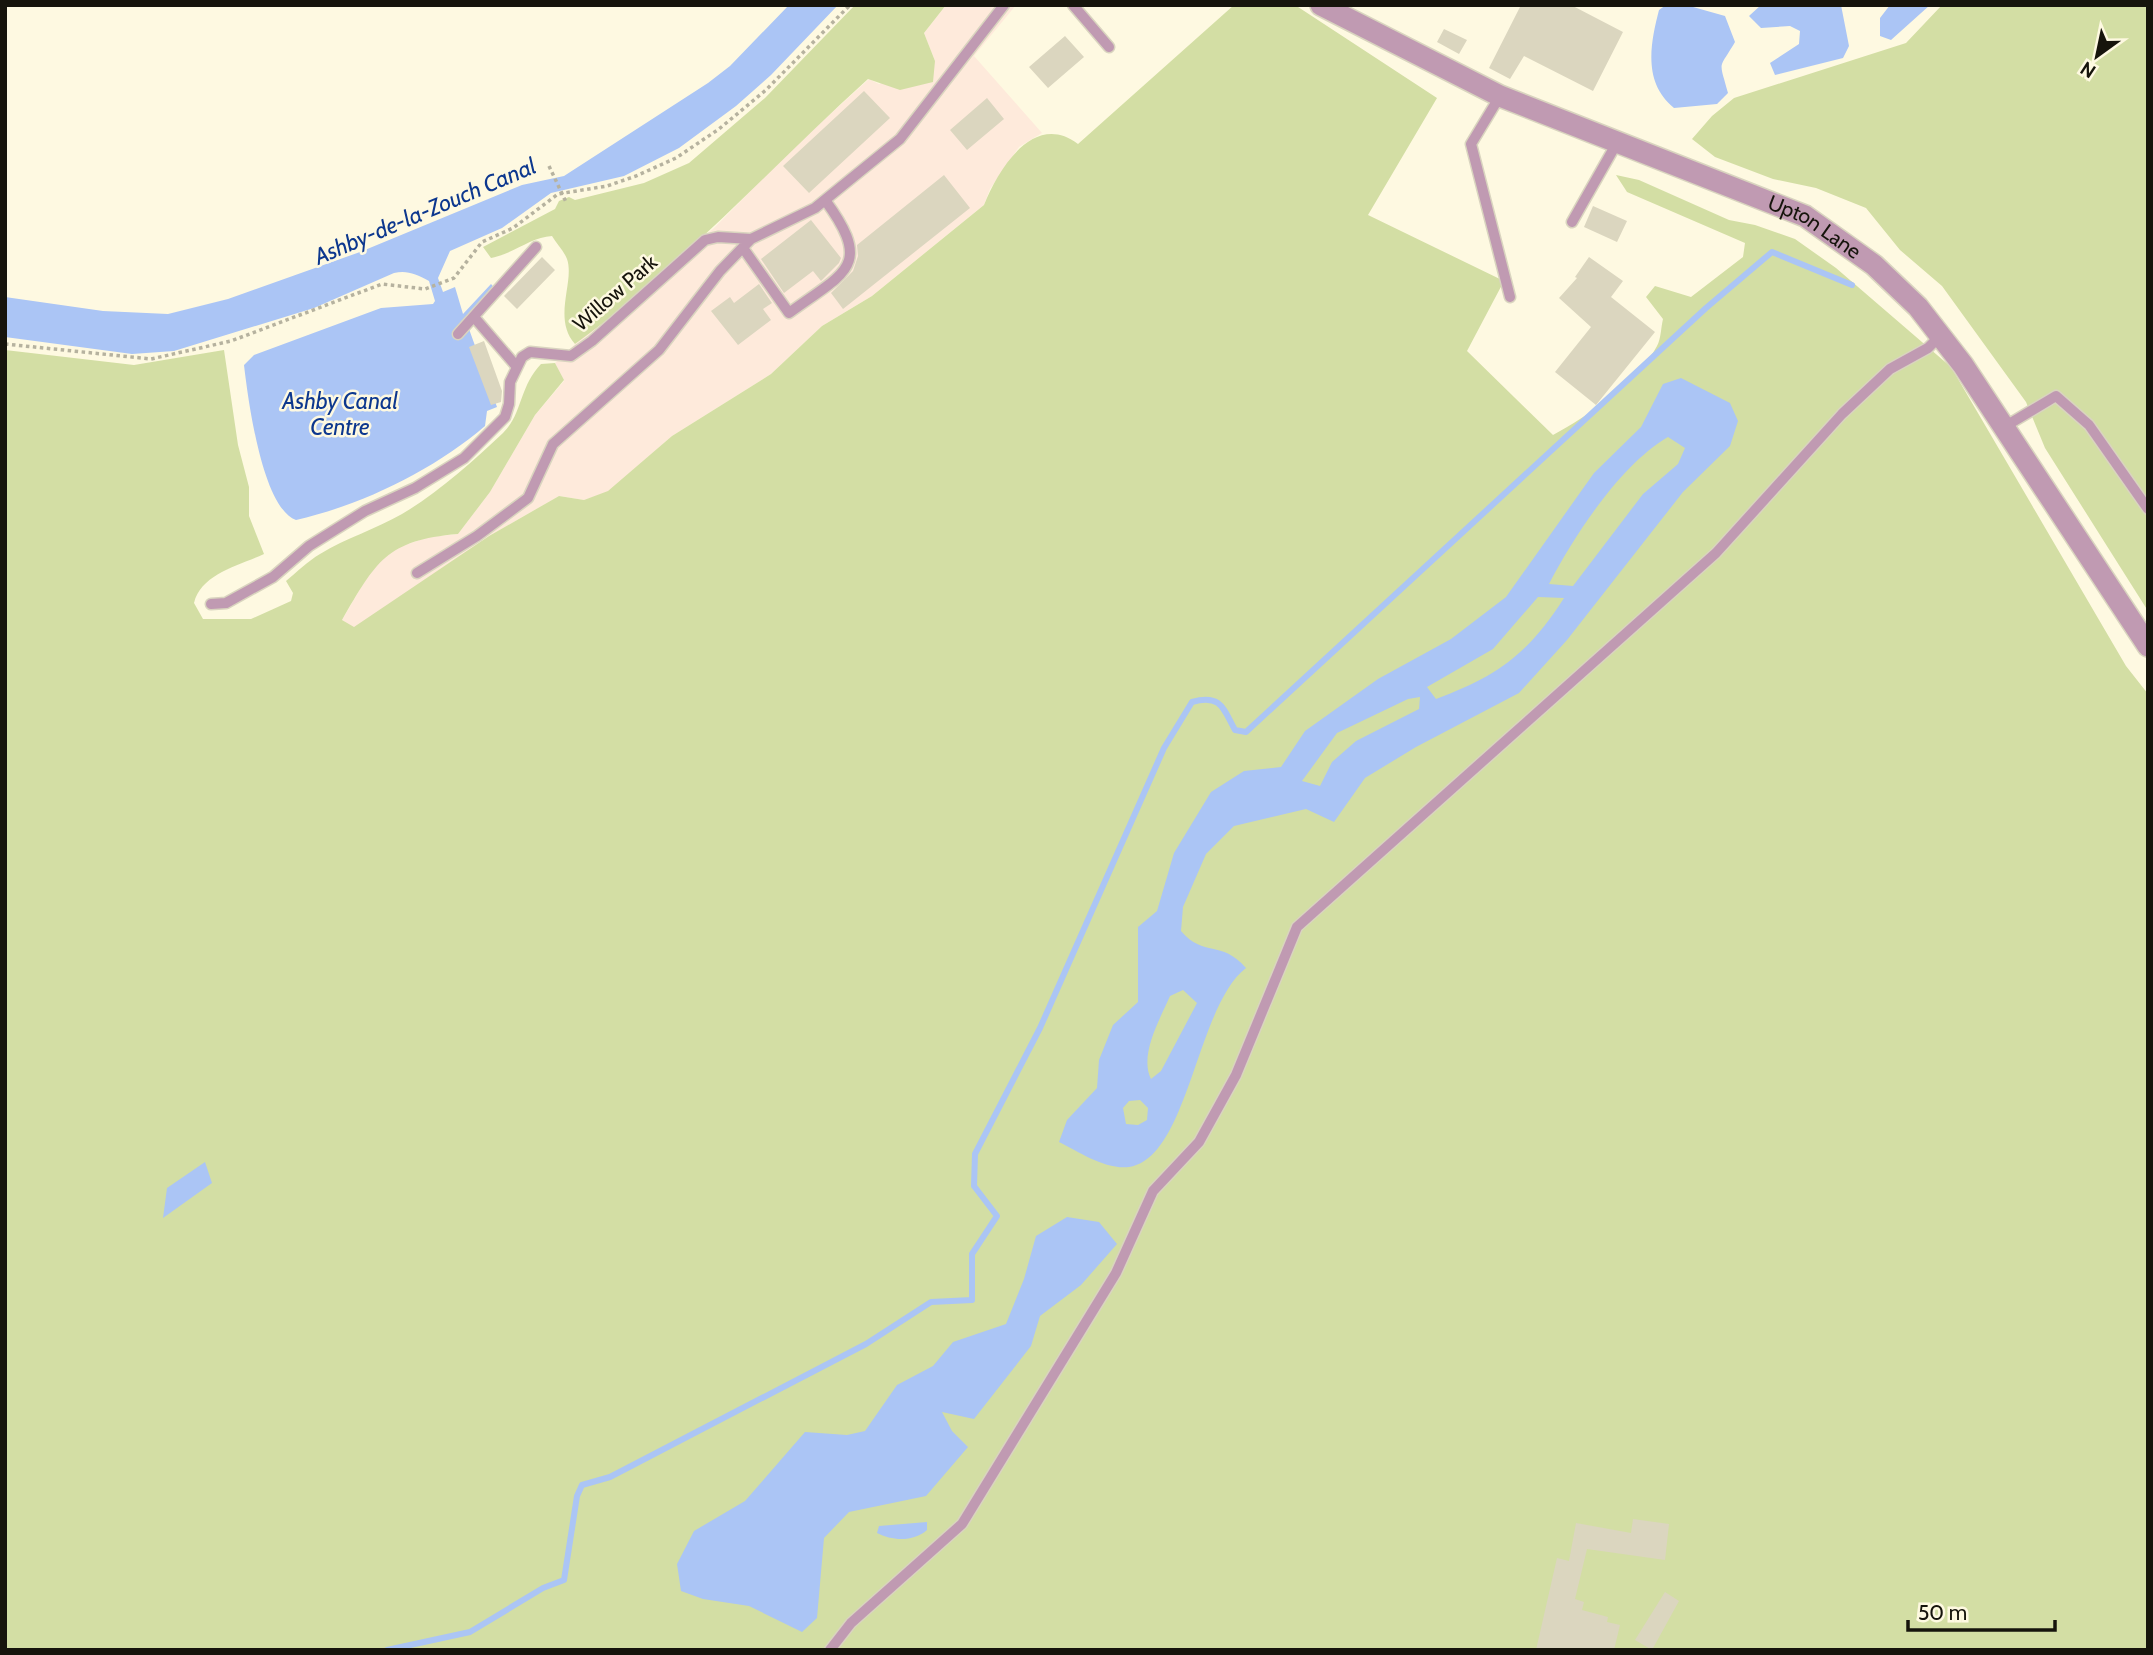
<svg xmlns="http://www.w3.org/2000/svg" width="2153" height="1655" font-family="Cabin,sans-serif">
<rect width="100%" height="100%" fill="#fef9e1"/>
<path fill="#feeadb" d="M946,5H1016L974,56L1042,133L1019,147L990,189L984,205L872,296L822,326L771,374L672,436L608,492L584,500L559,496L489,536L367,622L354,628L342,620L374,565L399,547L429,537L458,534L490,492L535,415L564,381L555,363L575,344L714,228L795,146L869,79L879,84L935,61L924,33Z"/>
<path fill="#d3dea4" d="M855,5H946L924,33L935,61L933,82L900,90L868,79C770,168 682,266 575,344C552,318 575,282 567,259C564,251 556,243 552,236C531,237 513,254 491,258L483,247L555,209L559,201L569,197L575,200L644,183L689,163L765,98Z
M1234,5H1295L1437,98L1368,215L1504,281L1467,351L1553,435C1588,416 1637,383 1657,346C1661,339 1661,327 1663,319L1646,297L1655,286L1691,297L1743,257L1745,243L1627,192L1616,175L1639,180L1729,220L1755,225L1795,239L1836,268L1951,367L2126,666L2148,694V1650H5V350L134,365L224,350L238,445L249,487V516L264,554C238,566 201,574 194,603L203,619H251L291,601L293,593L286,581C297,572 308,561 320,554C346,538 376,529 402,514C438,493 473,461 503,433C523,413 519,387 541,364L555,363L564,380L535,415L490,492L458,534C386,540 376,562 342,620L354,627L489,536L559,496L584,500L608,491L672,436L771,374L822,326L872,296L984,205C999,168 1034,111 1078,144Z
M1942,5H2148V611L2045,448L2026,402L1942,286L1900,250L1866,208L1816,188L1773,179L1715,157L1692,139L1712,116L1734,98L1906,43Z"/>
<path fill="#abc5f5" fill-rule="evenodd" d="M789,5H838L771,75L736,106L679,148L624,176L551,193L502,228L450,251L438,278L443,292L455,287L463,314L491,284L498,292L469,329L497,407L487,411L485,426C434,470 362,505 296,520C262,508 248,398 244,365L254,355L381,308L433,304L435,301L429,281C416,274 407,270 394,273L314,308L174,351L132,354L5,337V297L103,311L168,314L228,299L360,252L522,185L564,176L708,83L730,66Z
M1666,5H1686L1725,16L1735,42C1718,71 1719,59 1728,93L1717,104L1674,108C1643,83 1650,45 1659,10Z
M1761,5H1841L1849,46L1843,58L1775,75L1770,63L1799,44L1800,31L1790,26L1761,28L1749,16Z
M1890,5H1930L1891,40L1880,36V18Z
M1681,378L1730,403L1738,421L1730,446L1683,492L1567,640L1519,693L1416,747L1365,778L1334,822L1306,809L1234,826L1206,854L1183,907L1181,931C1204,958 1221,939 1246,968C1196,1006 1189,1158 1129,1167C1106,1170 1079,1152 1059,1142L1067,1120L1097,1088L1099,1060L1113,1025L1138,1002V927L1157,911L1174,853L1211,792L1244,771L1281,767L1305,731L1378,679L1451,639L1506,597L1594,473L1641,427L1663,384ZM1668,437L1685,448L1678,464L1643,494L1573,586L1549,584C1574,536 1620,465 1668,437ZM1538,597L1564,598C1528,654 1498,676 1436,699L1427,687L1493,649ZM1420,697L1419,709L1356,741L1332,762L1320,786L1302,781L1337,733L1408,699ZM1183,990L1197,1003L1161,1071L1151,1079C1139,1055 1160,1019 1170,996ZM1140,1100L1148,1108L1147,1120L1138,1125L1126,1124L1123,1108L1129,1101Z
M205,1162L212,1183L163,1218L167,1188Z
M1067,1217L1099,1222L1117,1244L1081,1285L1040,1316L1031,1346L974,1419L942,1412L952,1431L968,1447L926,1496L849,1512L824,1538L817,1618L802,1632L749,1606L703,1599L681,1591L677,1564L694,1531L745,1501L805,1432L847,1435L865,1431L897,1385L933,1366L953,1342L1006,1324L1024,1279L1036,1236Z
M927,1522V1530C914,1542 892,1541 877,1533L879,1526Z"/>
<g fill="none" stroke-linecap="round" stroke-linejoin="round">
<path stroke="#abc5f5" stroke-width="6" d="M387,1650L470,1632L543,1588L564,1580L577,1496L582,1485L610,1477L866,1344L931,1302L972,1300V1254L997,1216L974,1186L975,1154L1040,1028L1164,748L1192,702C1221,694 1223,708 1235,730L1246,732L1706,308L1772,252L1852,285"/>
</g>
<path fill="#dbd6bf" d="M1521,5H1571L1623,32L1593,91L1524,56L1510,79L1489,68Z
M1444,29L1467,40L1459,54L1437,42Z
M1065,36L1084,57L1048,88L1029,67Z
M864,91L890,118L809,193L783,166Z
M987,98L1004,119L967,150L950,130Z
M944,175L970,208L843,309L831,293L853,271L858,256L857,245Z
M1593,206L1627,221L1617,242L1584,227Z
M811,220L841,258L839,263L821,281L813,271L784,293L761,259Z
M542,257L555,270L517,309L504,296Z
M1589,257L1623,281L1611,297L1655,332L1596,405L1555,372L1591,327L1559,298L1577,278L1575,277Z
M759,284L772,303L763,309L771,320L738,345L711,311L730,297L734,303Z
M484,341L502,391L501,402L491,405L469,347Z
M1633,1519L1669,1524L1665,1560L1587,1549L1575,1599L1584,1602L1582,1610L1608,1617L1607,1622L1620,1625L1614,1650H1536L1557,1558L1569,1561L1576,1523L1631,1533Z
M1665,1592L1679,1601L1652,1650L1635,1640Z"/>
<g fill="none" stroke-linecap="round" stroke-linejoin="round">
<defs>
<path id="lane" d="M1073,5L1109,47
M1500,96L1471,144L1510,297
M1572,222L1618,141
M743,248L789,313C845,272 874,267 825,200
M474,317L517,367
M458,334L536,247
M2004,427L2056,396L2089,425L2148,509
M417,573L477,536L528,498L553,444L659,350L720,271L751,239
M211,604L226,603L273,577L309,546L365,511L415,488L464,458L505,417L509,404L510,382L522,357L530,352L571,356L592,341L705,240L718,237L751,239L815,208L900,139L1004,5
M830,1650L851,1623L962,1524L1116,1273L1153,1191L1199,1142L1236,1075L1297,927L1716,553L1842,414L1890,369L1928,348L1940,336"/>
<g id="street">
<path id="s1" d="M1321,5L1500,96L1805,216L1874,265L1918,307L1963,365L2148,646"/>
</g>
</defs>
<use href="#lane" stroke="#d9d4bf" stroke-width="13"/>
<use href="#street" stroke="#d9d4bf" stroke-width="24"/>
<path stroke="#b6b29f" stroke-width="3.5" stroke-dasharray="3.5 3.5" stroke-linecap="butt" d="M5,344L151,359L231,341L382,284L425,289L454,278L482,242L513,228L558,194L607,186L636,176L676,158L719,129L766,90L850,5"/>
<use href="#lane" stroke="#c09ab2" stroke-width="10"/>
<use href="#street" stroke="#c09ab2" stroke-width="21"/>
<path stroke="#b6b29f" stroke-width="3.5" stroke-dasharray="3.5 3.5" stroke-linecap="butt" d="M549,166L566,202"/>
</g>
<g text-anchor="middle" stroke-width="5" stroke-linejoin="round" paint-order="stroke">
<g font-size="21" fill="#16140c" stroke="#fef9e1">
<text dy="7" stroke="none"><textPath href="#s1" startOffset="542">Upton Lane</textPath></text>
<text transform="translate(615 293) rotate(-41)" y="7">Willow Park</text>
</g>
<g font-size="23" font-style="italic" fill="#0c378e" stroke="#fef9e1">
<text transform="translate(425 211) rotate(-23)" y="8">Ashby-de-la-Zouch Canal</text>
<text x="340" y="409">Ashby Canal<tspan x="340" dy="26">Centre</tspan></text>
</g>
</g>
<rect width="2153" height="1655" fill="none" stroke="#16140c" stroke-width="14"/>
<g transform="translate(2097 56) rotate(213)" stroke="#fef9e1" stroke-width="5" paint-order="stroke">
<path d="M0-5L12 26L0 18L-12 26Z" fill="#16140c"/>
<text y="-10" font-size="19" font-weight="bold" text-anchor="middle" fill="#16140c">N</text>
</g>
<path d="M1908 1620v10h147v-10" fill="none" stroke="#16140c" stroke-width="3.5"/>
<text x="1918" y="1620" font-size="21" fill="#16140c" stroke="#fef9e1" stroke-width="5" paint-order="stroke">50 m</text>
</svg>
